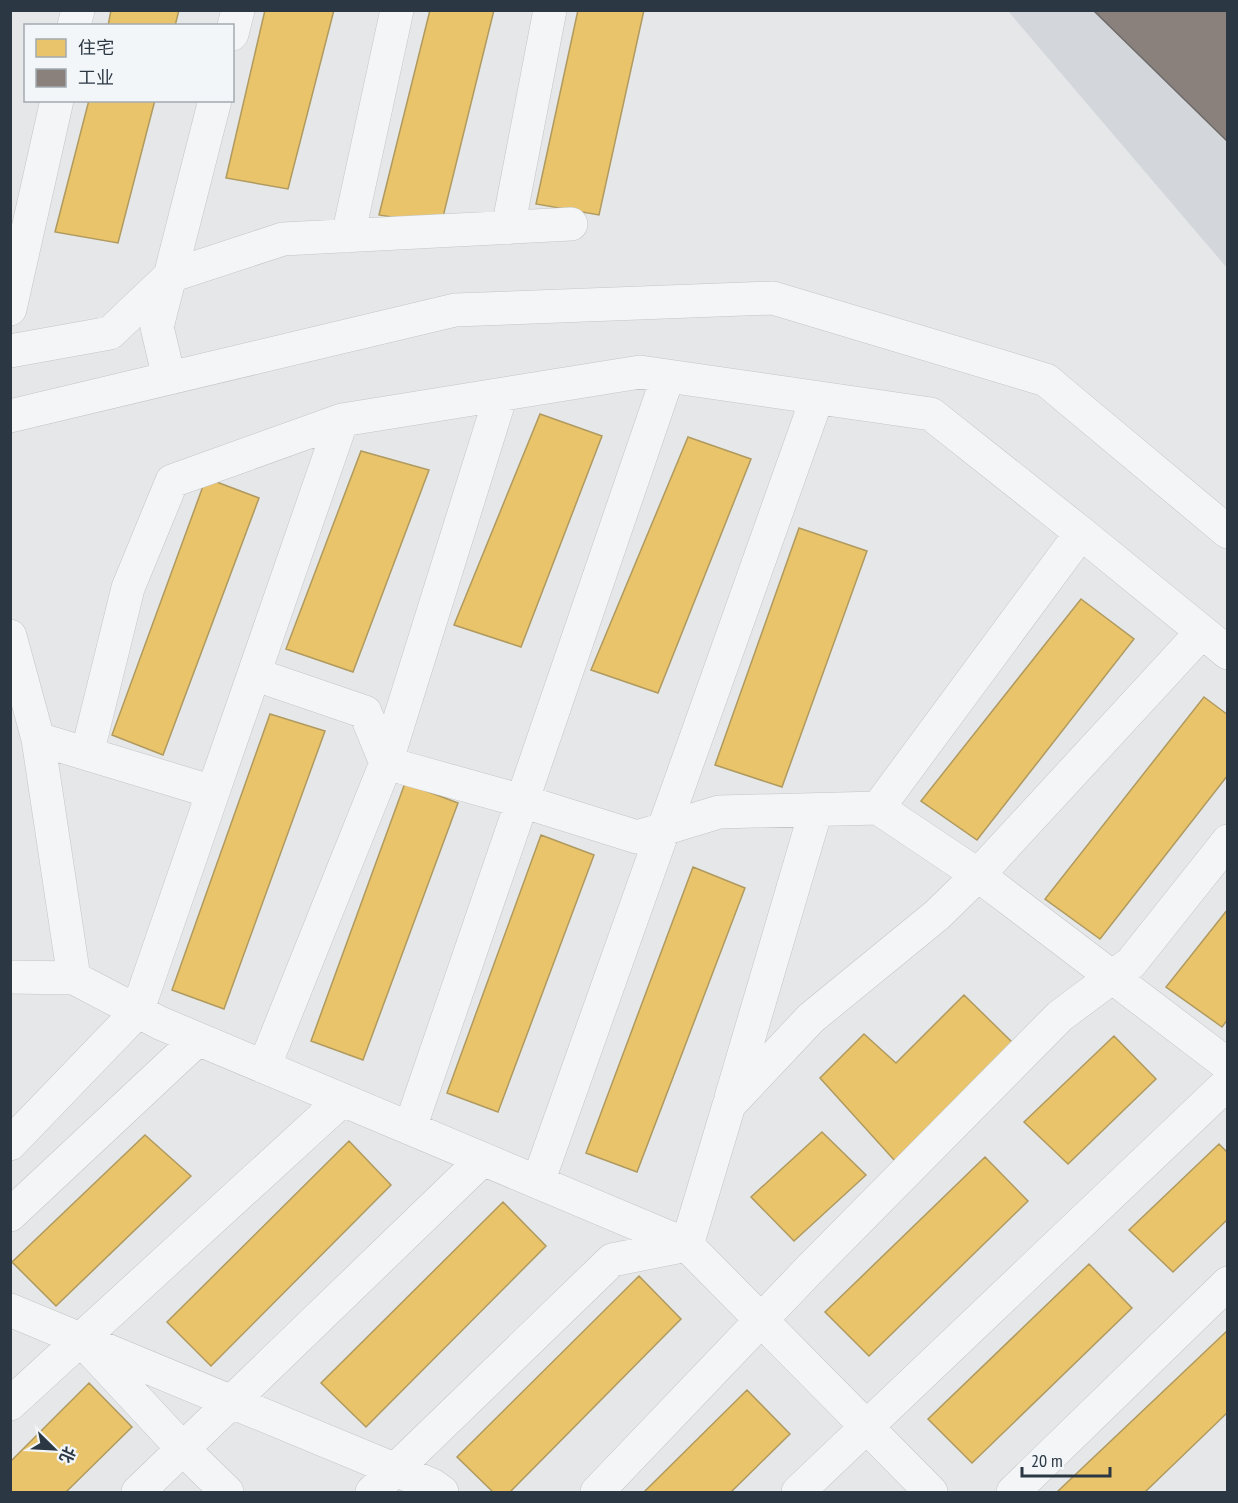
<svg xmlns="http://www.w3.org/2000/svg" width="1238" height="1503" font-family="'PT Sans Narrow','Noto Sans SC',sans-serif">
<rect width="100%" height="100%" fill="#e5e7e9"/>
<path fill="#d3d7dc" d="M1008,11H1227V268Z"/>
<path fill="#e9c46a" stroke="#b09a5f" stroke-width="1.5" d="M111,10H179L175,26H108Z
M265,10H334L288,189L226,178Z
M430,10H494L441,225L379,215Z
M578,10H644L599,215L536,204Z
M89,100H155L118,243L55,232Z
M540,414L602,436L521,647L454,625Z
M688,437L751,459L658,693L591,670Z
M361,451L429,470L353,672L286,649Z
M206,478L259,498L163,755L112,735Z
M799,528L867,551L782,787L715,765Z
M1081,599L1134,639L977,840L921,801Z
M1204,697L1228,715V775L1100,939L1045,899Z
M270,714L325,731L224,1009L172,990Z
M405,783L458,803L363,1060L311,1041Z
M541,835L594,855L498,1112L447,1093Z
M693,867L745,888L637,1172L586,1153Z
M1228,909V1019L1222,1027L1166,987Z
M964,995L1014,1044L895,1161L820,1078L864,1034L896,1063Z
M1114,1036L1156,1079L1068,1164L1024,1122Z
M822,1132L866,1175L794,1241L751,1197Z
M145,1135L191,1176L56,1306L12,1262Z
M349,1141L391,1185L211,1366L167,1322Z
M1219,1144L1228,1153V1219L1173,1272L1129,1230Z
M985,1157L1028,1201L869,1356L825,1312Z
M503,1202L546,1246L366,1427L321,1383Z
M1089,1264L1132,1308L972,1463L928,1419Z
M639,1276L681,1319L510,1492H493L457,1457Z
M1228,1330V1412L1145,1492H1057Z
M89,1383L132,1427L66,1492H10V1462Z
M747,1390L790,1434L731,1492H644Z"/>
<path fill="#8a817c" stroke="#6e6b6b" stroke-width="1.5" d="M1093,10H1228V142Z"/>
<g fill="none" stroke-linecap="round" stroke-linejoin="round">
<defs>
<path id="minor" d="M74,26L78,10
M232,34L238,10
M508,228L550,10
M348,236L397,10
M10,309L57,100
M10,351L110,333L170,276L283,239L571,224
M169,378L157,327L215,100
M10,416L455,310L773,298L1046,380L1228,532
M1202,632L978,875L1228,1065
M10,636L38,739L74,978L160,1023L687,1245L931,1492
M254,674L365,712L386,763L522,801L637,837L719,812L878,808L1081,533
M38,739L213,792L342,420
M87,754L128,588L172,481L342,420L640,372L931,414L1081,533L1228,653
M10,977L74,978
M264,1067L386,763L501,395
M731,1098L816,810
M410,1128L668,376
M10,1144L137,1012L213,792
M538,1182L817,398
M10,1215L198,1039
M10,1310L432,1485L442,1492
M88,1347L183,1449L227,1492
M10,1404L342,1100
M138,1492L483,1159
M372,1492L612,1260L687,1245L729,1105L811,1018L937,915L978,875L878,808
M597,1492L807,1272L1060,1016L1131,963L1228,841
M798,1492L1228,1083
M1013,1492L1228,1283"/>
</defs>
<use href="#minor" stroke="#c3c5c7" stroke-width="34"/>
<use href="#minor" stroke="#f4f5f6" stroke-width="33"/>
</g>
<rect width="1238" height="1503" fill="none" stroke="#2b3844" stroke-width="24"/>
<rect x="24" y="24" width="210" height="78" fill="#f3f6f8" stroke="#a3aab0" stroke-width="1.5"/>
<rect x="36" y="39" width="30" height="18" fill="#e9c46a" stroke="#a3aab0" stroke-width="1.5"/>
<text x="78" y="54" font-size="18" fill="#2b3844">住宅</text>
<rect x="36" y="69" width="30" height="18" fill="#8a817c" stroke="#a3aab0" stroke-width="1.5"/>
<text x="78" y="84" font-size="18" fill="#2b3844">工业</text>
<g transform="translate(54 1449) rotate(114)" stroke="#f3f6f8" stroke-width="4.5" paint-order="stroke">
<path d="M0-4.5L10 22L0 15L-10 22Z" fill="#2b3844"/>
<text y="-9" font-size="16" font-weight="bold" text-anchor="middle" fill="#2b3844">北</text>
</g>
<path d="M1022 1467v9h88v-9" fill="none" stroke="#2b3844" stroke-width="3"/>
<text x="1031" y="1467" font-size="18" fill="#2b3844" stroke="#f3f6f8" stroke-width="4.5" paint-order="stroke">20 m</text>
</svg>
